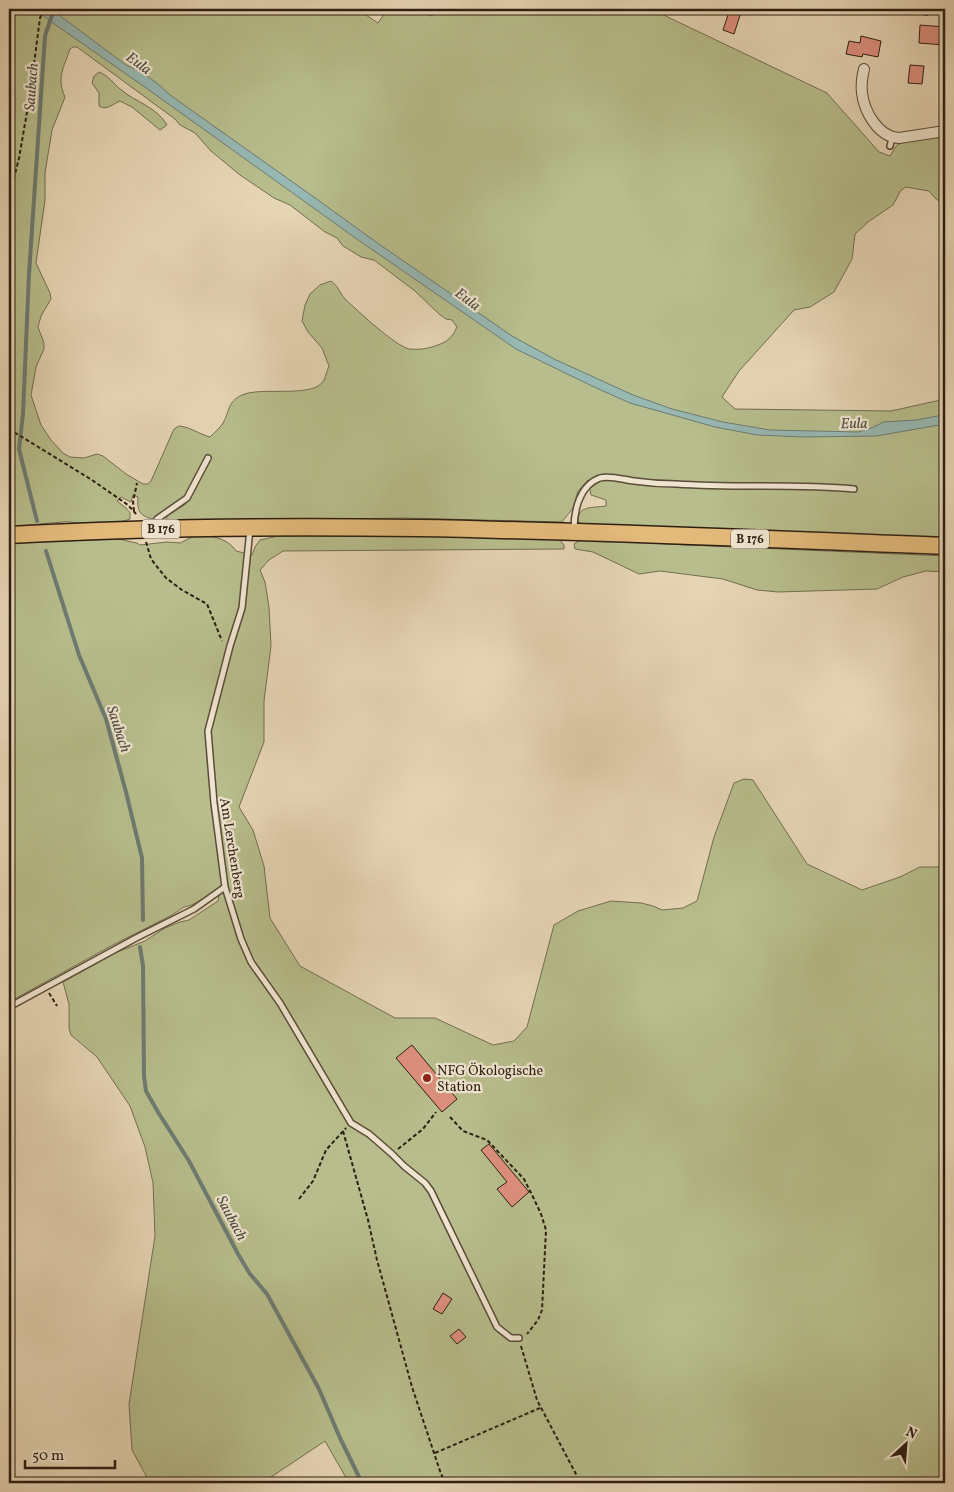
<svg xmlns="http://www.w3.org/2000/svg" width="954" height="1492" font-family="Vollkorn,serif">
<rect width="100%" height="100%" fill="#e6d5b5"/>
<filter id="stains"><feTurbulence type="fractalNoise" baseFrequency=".004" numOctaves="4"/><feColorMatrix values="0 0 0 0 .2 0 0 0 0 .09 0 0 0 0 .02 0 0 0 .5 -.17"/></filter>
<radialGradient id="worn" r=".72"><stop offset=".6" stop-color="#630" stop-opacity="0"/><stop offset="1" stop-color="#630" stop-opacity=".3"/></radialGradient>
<path fill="#b7bd8c" stroke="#726e4e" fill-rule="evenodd" d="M9,9H357L378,23L388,9H409L432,16L437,9H651L827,93L879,152L890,156L897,145L909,140L945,137V205L936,199L929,191L906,187L901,190L893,205L868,222L855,234L852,259L834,292L810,307L794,310L739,371L722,397L735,409L891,411L945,399V539L583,525L579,523C575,505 594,508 606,506V500L591,495L588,480L578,491L573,508L562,522L402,518L166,522L167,516L186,504L182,499L153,519C139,516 137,510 138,497L133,495L131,502L121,497L117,501L126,508L130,513V519C115,525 95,524 79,523C74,523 69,521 63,522C45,523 28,526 9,527ZM73,47H77L175,119L180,125L195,133L211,151L240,175L274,198L290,205L325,232L337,238L343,246L361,257L374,260L415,291L439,314L446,319L452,320L457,327C451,340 445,343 432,347C426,349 415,350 409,349C394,345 358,311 345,299C340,293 338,286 331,281L320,285L310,294L305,305L302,321L308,332L322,348L329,366C327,370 326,376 324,380C314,399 262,386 242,395C227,402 230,411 223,423C220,428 214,433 210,437C199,434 190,427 179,426L174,429L151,481L148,484H143L126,474L103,456L97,454L84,458L70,457L63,453L51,440L41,425L31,395L36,367L44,349V343L38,327L41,316L51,299L50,293L36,263L45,200V173L52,130L65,97C56,77 64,68 70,49Z
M99,72C109,76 113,83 120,89C135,102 157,107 167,125L160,130L132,107L120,101C113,104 106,111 99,106V93L92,83L94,76Z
M194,536C209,535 227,537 236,551L252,555L255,547L260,540L278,536H459L559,539L564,545V549L283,551L269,560L260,570L265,582L269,607L271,646L264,701V742L239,807L253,830L264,866L270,918L300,966L395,1018H435L493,1045L514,1041L527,1027L554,925L578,911L611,901L641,903L653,906L662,910L683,908L697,901L714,837L734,783L744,779L753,780L807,864L862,890L900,877L920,867H945V1483H349L325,1441L262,1483H150L132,1450L129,1404L155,1236L153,1183L145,1147L130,1106L97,1057L71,1035L69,1028V1004L63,982L115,953L145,941L165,928L180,922L189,920L218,901L220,889L192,905L184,907L172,915L109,947L9,1002V543L118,539L137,543L140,545L167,542L180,543Z
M582,539L687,545L945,556V572L926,571L903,577L877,589L778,592L757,590L723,579L660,571L639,574L593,552L575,549L574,544Z"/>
<path fill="#97b8b3" stroke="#6d7b72" d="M35,9H51L126,65C143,72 157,82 170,95L318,200L376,242L512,336L554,359L633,395L672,409L723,422L770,430L858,432L874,427L883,422L916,420L943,415H945V424L876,436L804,437L757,435L715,427L630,403L592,386L516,349L354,237L149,90L53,23Z"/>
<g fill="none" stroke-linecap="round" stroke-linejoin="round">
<path stroke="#6d7b72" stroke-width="4" d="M37,521L19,449L23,414L29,274L45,36L52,15
M46,551L79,655L106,719L126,792L142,858L143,920
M140,947L143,966L144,1076L146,1091L158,1112L189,1161L238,1254L250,1274L267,1294L319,1389L340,1438L362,1483"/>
</g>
<path fill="#de8f7e" stroke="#2d1f11" d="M730,9H742L734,34L723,30Z
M920,25L945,27V45L919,43Z
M861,36L881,41L878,57L863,54L862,57L846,54L849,41L860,43Z
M910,65L924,66L922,84L908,83Z
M412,1045L457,1099L442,1112L396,1058Z
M489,1144L529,1192L512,1207L497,1189L507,1182L481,1150Z
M443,1293L452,1299L442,1314L433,1309Z
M459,1329L466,1337L457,1344L450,1336Z"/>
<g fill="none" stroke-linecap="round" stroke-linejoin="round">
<defs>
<path id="lane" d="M890,146L892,138
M155,527L157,519L187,498L208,458
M250,529L242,608L230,646L208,731L214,803L225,887L241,939L251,962L280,1003L351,1123L369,1134L392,1154L404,1166L425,1183L431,1191L497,1327L511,1338H519
M574,529C574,510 580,485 600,478C610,475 624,480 634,481C648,483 662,484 676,484C735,488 795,484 854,489
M9,1007L136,938L194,909L225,887"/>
<path id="street" d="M926,10L927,9
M864,69C862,77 861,85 862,93C864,111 878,137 899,138L945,131"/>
<path id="primary" d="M9,535C321,517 633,534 945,546"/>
</defs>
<use href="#lane" stroke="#5b4c3a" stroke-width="8"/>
<use href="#street" stroke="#5b4c3a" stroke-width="12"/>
<use href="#primary" stroke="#2d1f11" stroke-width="19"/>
<path stroke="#2d1f11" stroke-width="2" stroke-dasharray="4 2.5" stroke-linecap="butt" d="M9,198L19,158L30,95L40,18L44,9
M9,429L92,480L128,505L137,515
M134,511L133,502L137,483
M146,542L151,559L166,578L182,590L207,604L222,641
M49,993L57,1006
M450,1117L463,1131L487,1140L524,1179L534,1199L541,1214L546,1230L542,1310L538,1320L527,1334
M343,1131L368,1220L377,1260L412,1387L441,1474L446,1483
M398,1149L423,1129L436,1112
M299,1199L313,1181L326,1150L346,1128
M521,1346L537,1400L577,1476L579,1483
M435,1453L540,1408"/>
<use href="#lane" stroke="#efe4cf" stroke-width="5"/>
<use href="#street" stroke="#efe4cf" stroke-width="10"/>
<use href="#primary" stroke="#e3ba7a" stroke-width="16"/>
</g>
<circle fill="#8f2418" stroke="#efe4cf" stroke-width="2" cx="427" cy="1078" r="5"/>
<g text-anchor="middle" stroke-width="4.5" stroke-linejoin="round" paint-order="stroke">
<g fill="#efe4cf" stroke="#675a4a" stroke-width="1">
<rect x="142" y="519.5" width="38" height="19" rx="4"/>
<rect x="731" y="529.5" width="38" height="19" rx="4"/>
</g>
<g font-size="12" font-weight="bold" fill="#2d1f11">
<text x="161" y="533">B 176</text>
<text x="750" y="543">B 176</text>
</g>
<g font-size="14" fill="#2d1f11" stroke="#efe4cf">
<text transform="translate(233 848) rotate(81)" y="5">Am Lerchenberg</text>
</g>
<g font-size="14" fill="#2d1f11" stroke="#efe4cf" text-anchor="start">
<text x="437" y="1075">NFG Ökologische<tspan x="437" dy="16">Station</tspan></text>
</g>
<g font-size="15" font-style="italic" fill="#4d4d42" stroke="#efe4cf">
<text transform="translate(139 63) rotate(36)" y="5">Eula</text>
<text transform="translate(31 87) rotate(-86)" y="5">Saubach</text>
<text transform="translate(468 299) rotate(37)" y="5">Eula</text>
<text transform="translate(854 423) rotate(-1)" y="5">Eula</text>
<text transform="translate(119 729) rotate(72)" y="5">Saubach</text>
<text transform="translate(232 1218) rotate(62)" y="5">Saubach</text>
</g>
</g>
<rect width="954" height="1492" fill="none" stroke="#e6d5b5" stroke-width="30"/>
<rect x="10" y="10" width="934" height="1472" fill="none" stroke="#2d1f11" stroke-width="2.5"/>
<rect x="15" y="15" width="924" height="1462" fill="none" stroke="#2d1f11"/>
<g transform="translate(906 1444) rotate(26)" stroke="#efe4cf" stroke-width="4" paint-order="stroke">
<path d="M0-4L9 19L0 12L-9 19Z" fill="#2d1f11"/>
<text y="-8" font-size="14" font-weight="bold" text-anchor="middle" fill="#2d1f11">N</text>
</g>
<path d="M25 1460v8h90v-8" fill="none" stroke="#2d1f11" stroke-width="2.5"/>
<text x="32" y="1460" font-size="15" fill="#2d1f11" stroke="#efe4cf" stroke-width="4" paint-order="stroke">50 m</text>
<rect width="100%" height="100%" filter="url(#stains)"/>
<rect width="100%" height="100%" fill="url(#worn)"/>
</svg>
